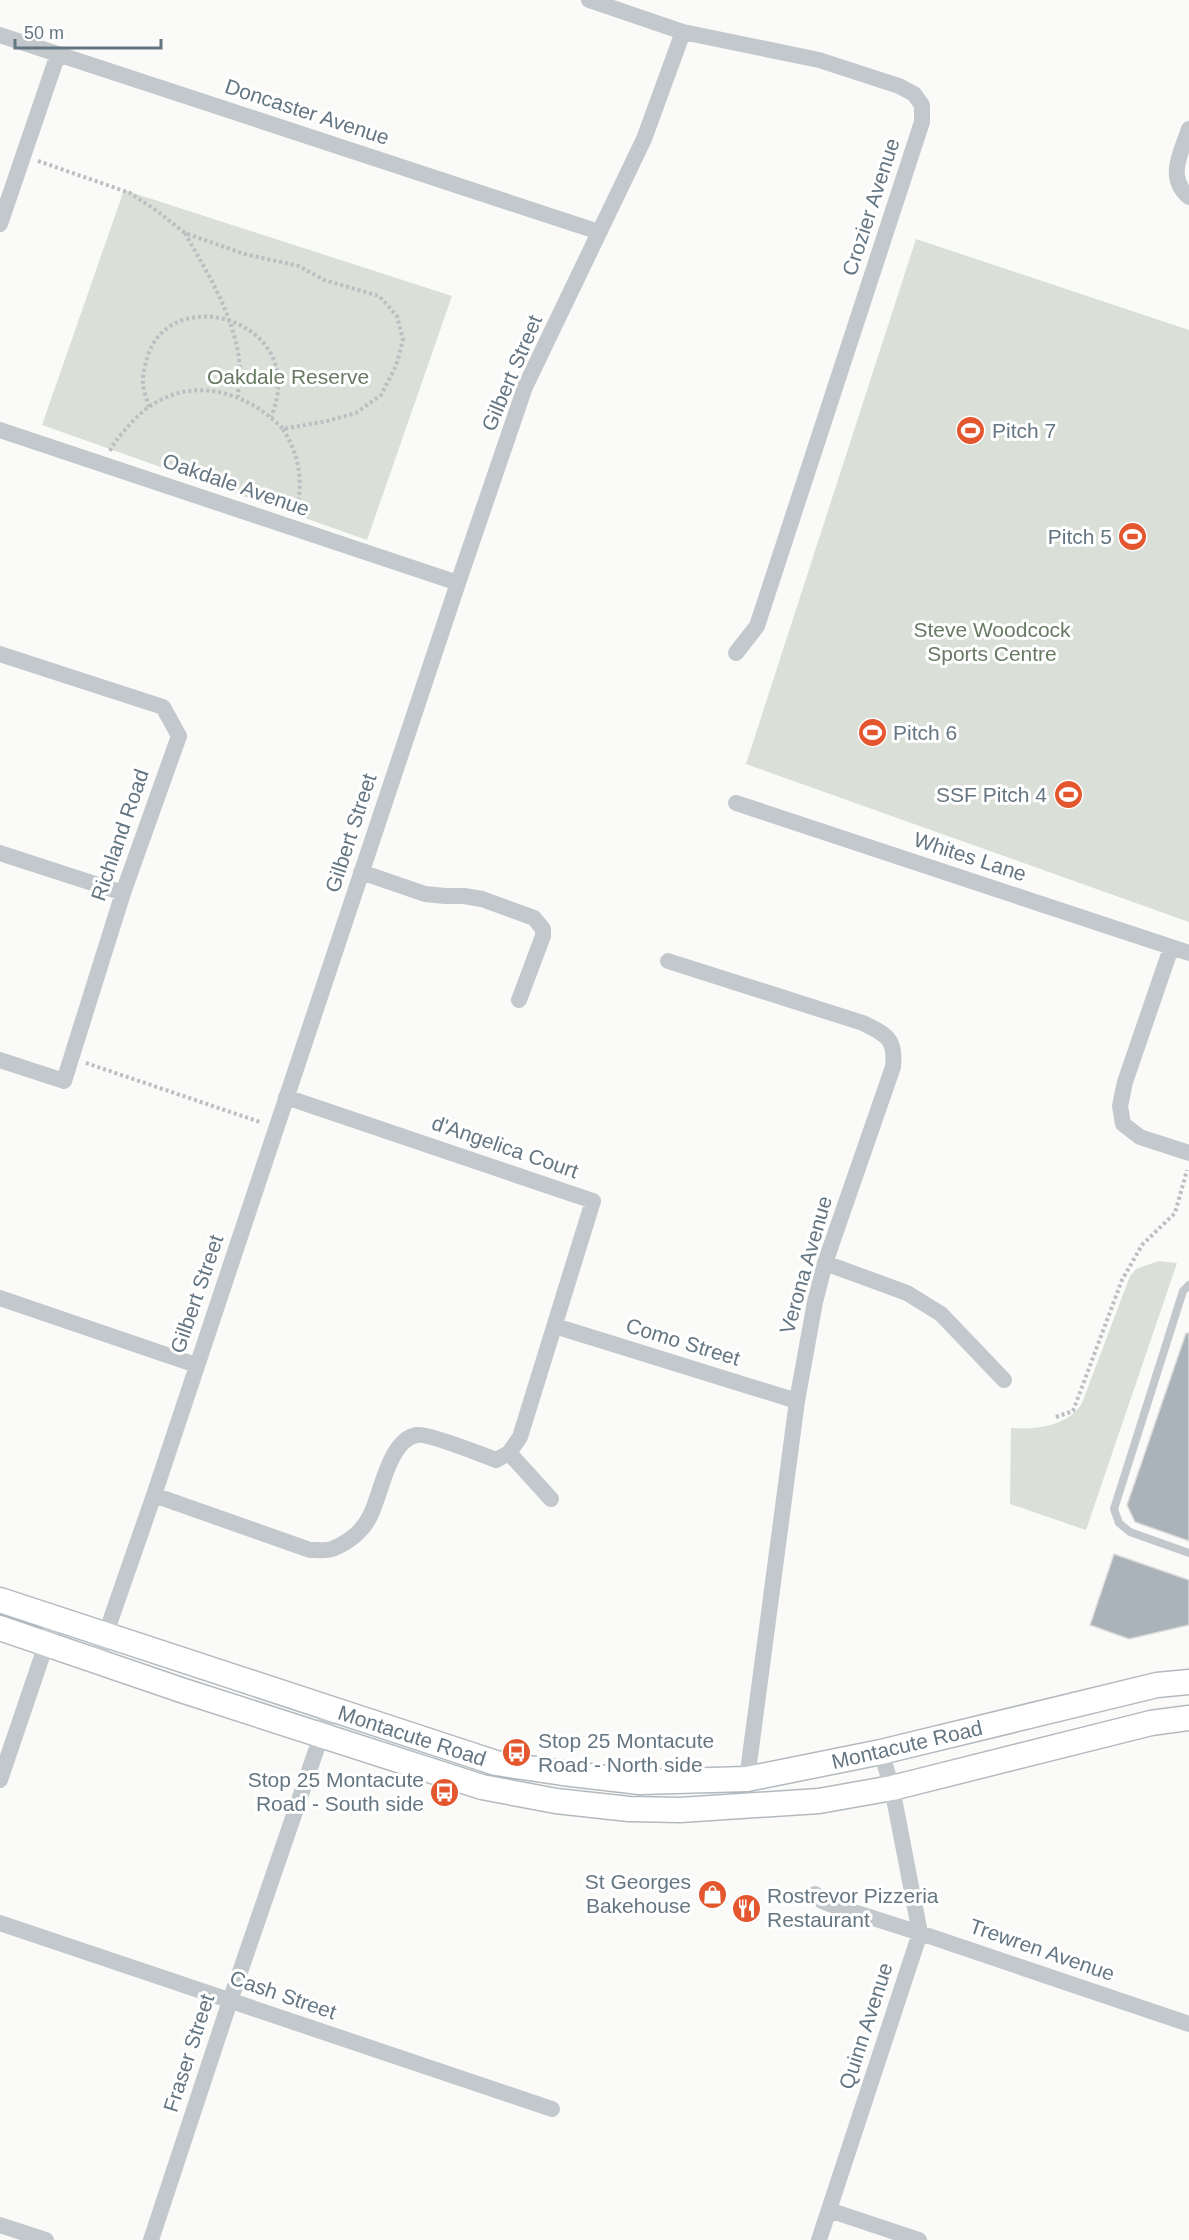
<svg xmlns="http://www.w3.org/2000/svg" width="1189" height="2240" font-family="Arial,sans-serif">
<rect width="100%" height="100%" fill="#fafaf8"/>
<path fill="#dadfd7" d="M124,190L452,296L367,540L42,425Z
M916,239L1189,330V922L746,764Z
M1159,1261L1177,1263L1086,1530L1010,1504L1011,1428C1036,1430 1069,1426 1082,1403L1130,1276L1136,1269Z"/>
<path fill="#aab3b9" stroke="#dcdcda" stroke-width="1.5" d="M1186,1333H1189V1541L1135,1522L1127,1505Z
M1114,1554L1189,1580V1625L1129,1639L1090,1625Z"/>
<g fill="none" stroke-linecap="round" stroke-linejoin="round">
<defs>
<path id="secondary" d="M0,1600L496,1763L563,1773L640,1782L747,1779L881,1752L1157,1685L1189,1682
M0,1628L181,1690L482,1787L556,1801L629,1809L680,1810L819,1801L892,1788L1151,1723L1189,1718"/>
</defs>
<use href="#secondary" stroke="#b3babf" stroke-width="27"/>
<path stroke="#bbbfc2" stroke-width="4" stroke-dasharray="3 3" stroke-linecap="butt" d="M38,161L130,193L157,211L185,233L244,254L299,266L324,280L379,296L397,316L403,340L396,366L381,395L356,413L327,421L283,429C241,385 177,373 132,422C124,431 115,440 110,451
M185,233C209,276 236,318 240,368C241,377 238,388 238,397
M149,407C147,400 144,392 143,385C142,376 145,366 147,358C170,279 312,321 271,417
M283,429C299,455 304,481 296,511
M86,1063L260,1122
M1056,1417L1073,1411L1122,1280L1142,1245L1175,1213L1187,1170"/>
<path stroke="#c3c8cc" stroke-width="8" d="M1189,1285L1183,1291L1114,1509L1119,1523L1130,1532L1189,1553"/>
<path stroke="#c3c8cc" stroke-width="16" d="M589,0L683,32L819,60L899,86L914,94L922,105V122L757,626L736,653
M0,35L599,232
M1189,129C1181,153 1166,177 1189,197
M0,224L58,54
M0,430L458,583
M0,654L163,707L179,736L123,893L64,1081L0,1060
M736,803L1189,953
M0,853L123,893
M361,872L425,894L445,896H464L482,899L534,918L543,929V936L519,1000
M1171,948L1125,1082L1120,1106L1123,1124L1140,1137L1189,1153
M668,961L863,1023C887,1035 896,1039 893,1067L825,1263L815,1302L797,1401L747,1779
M825,1263L907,1293L941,1314L1004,1380
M0,1298L196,1365
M555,1326L797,1401
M509,1453L551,1499
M154,1495L310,1550C317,1550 326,1551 332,1549C348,1543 363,1531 370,1516C381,1495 389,1439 417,1435C428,1433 483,1455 496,1460L509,1453L520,1437L593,1201L286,1097
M96,1662L154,1495L458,583L525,387L644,139L683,32
M0,1780L55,1618
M815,1894L822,1901L835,1906L920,1933L1189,2024
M0,1923L552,2109
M829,2210L919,2240
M0,2225L46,2240
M151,2240L230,2001L330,1710
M819,2240L920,1933L892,1788L881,1752"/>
<use href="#secondary" stroke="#fff" stroke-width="24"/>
</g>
<defs>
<symbol id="stadium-disc" viewBox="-11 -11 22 22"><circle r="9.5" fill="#e4572e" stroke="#fff"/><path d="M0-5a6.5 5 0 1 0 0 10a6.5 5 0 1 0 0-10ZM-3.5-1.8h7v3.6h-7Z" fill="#fff"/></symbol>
<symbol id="bus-disc" viewBox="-11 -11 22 22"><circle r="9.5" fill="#e4572e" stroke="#fff"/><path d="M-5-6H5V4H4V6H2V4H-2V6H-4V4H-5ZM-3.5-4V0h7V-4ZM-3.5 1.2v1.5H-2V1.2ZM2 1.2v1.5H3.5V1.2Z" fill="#fff"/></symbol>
<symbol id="shop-disc" viewBox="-11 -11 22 22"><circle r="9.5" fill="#e4572e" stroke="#fff"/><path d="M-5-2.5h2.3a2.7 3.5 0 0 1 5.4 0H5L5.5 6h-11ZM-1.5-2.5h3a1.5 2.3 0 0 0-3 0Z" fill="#fff"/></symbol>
<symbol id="restaurant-disc" viewBox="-11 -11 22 22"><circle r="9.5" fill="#e4572e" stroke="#fff"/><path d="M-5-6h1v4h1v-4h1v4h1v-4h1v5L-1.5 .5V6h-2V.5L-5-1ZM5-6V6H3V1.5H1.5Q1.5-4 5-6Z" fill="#fff"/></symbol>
</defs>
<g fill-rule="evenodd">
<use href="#stadium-disc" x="954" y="414" width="33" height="33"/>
<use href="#stadium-disc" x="1116" y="520" width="33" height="33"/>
<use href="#stadium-disc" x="856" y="716" width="33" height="33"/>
<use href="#stadium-disc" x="1052" y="778" width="33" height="33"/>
<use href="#bus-disc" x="500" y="1736" width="33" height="33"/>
<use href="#bus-disc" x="428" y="1776" width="33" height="33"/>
<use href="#shop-disc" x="696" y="1878" width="33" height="33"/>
<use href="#restaurant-disc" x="730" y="1892" width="33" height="33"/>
</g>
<g text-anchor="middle" stroke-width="6" stroke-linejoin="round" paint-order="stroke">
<g font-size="21" fill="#657683" stroke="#fff">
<text transform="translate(307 112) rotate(18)" y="7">Doncaster Avenue</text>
<text transform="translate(871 207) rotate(-72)" y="7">Crozier Avenue</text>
<text transform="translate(512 373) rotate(-67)" y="7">Gilbert Street</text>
<text transform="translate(236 485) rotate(19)" y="7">Oakdale Avenue</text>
<text transform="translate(351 833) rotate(-72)" y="7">Gilbert Street</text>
<text transform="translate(120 835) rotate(-71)" y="7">Richland Road</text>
<text transform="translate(970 857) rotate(18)" y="7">Whites Lane</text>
<text transform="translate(505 1147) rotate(19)" y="7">d'Angelica Court</text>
<text transform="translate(806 1265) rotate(-74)" y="7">Verona Avenue</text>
<text transform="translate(197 1294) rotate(-71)" y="7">Gilbert Street</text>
<text transform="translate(683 1342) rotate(17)" y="7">Como Street</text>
<text transform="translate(412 1736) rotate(18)" y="7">Montacute Road</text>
<text transform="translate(907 1745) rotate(-13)" y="7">Montacute Road</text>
<text transform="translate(1042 1950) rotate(19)" y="7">Trewren Avenue</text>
<text transform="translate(283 1995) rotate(19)" y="7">Cash Street</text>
<text transform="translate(866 2026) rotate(-72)" y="7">Quinn Avenue</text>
<text transform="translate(189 2053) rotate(-72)" y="7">Fraser Street</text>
</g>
<g font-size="21" fill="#687a64" stroke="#fff">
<text x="288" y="384">Oakdale Reserve</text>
<text x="992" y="637">Steve Woodcock<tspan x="992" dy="24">Sports Centre</tspan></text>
</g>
<g font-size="21" fill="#657683" stroke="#fff" text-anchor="start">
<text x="992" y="438">Pitch 7</text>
<text x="1112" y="544" text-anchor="end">Pitch 5</text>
<text x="893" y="740">Pitch 6</text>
<text x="1047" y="802" text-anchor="end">SSF Pitch 4</text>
<text x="538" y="1748">Stop 25 Montacute<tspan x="538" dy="24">Road - North side</tspan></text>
<text x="424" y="1787" text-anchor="end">Stop 25 Montacute<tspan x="424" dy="24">Road - South side</tspan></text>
<text x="691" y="1889" text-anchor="end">St Georges<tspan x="691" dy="24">Bakehouse</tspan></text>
<text x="767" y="1903">Rostrevor Pizzeria<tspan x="767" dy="24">Restaurant</tspan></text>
</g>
</g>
<path d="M15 39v9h146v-9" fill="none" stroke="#657683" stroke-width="3"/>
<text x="24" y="39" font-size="18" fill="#657683" stroke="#ffffff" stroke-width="4.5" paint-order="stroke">50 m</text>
</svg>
